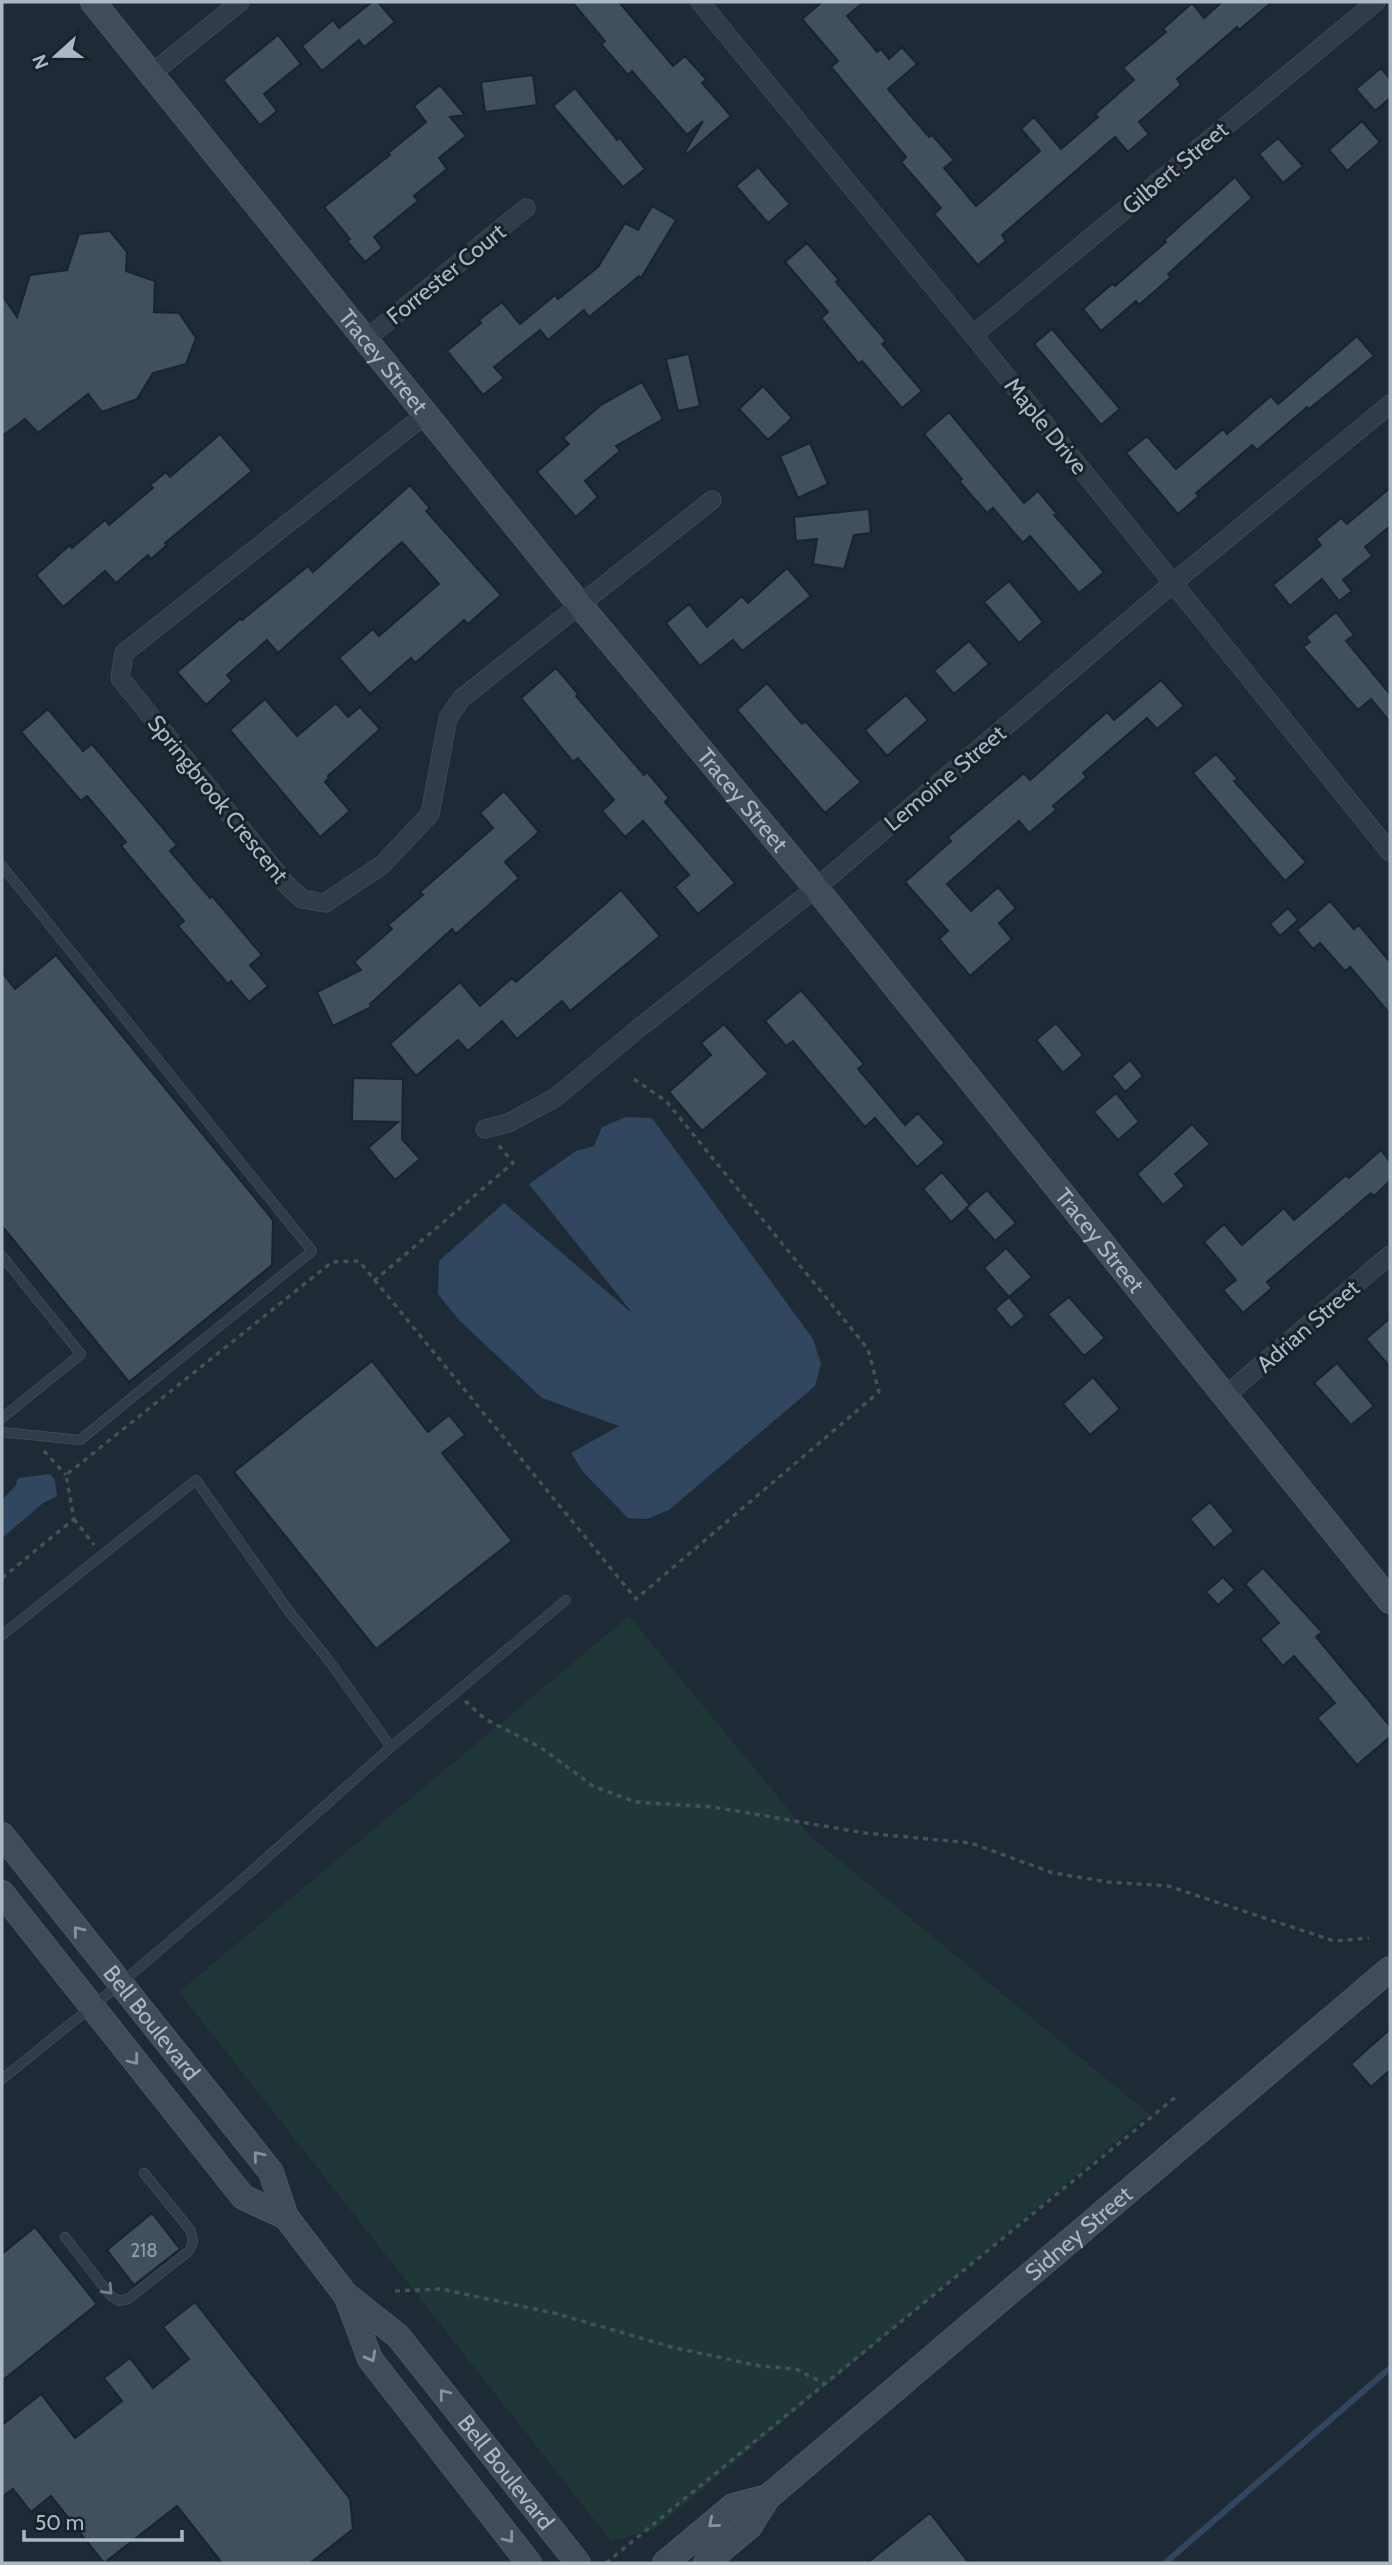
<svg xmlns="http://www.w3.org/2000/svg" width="1392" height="2565" font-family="Cabin,sans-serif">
<rect width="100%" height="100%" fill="#1f2a37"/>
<path fill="#203738" d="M629,1616L811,1837L1149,2114L654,2530L611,2541L179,1992Z"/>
<path fill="#31475f" d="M626,1117L652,1118L813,1339L821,1364L815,1386L669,1510L647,1519L628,1518L584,1473L571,1453L619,1426L542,1398L459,1320L438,1294L439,1261L504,1203L634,1315L529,1184L576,1151L594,1146L602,1127Z
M50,1474L55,1480L57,1496L43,1503L2,1538V1500L16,1485L18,1478Z"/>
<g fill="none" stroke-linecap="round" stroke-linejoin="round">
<path stroke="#31475f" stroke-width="6" d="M1165,2563L1390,2368"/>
</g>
<path fill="#41505f" stroke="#1a232e" stroke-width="2" d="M372,2H378L395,22L364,47L359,40L322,71L302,46L333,20L339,28Z
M572,2H619L673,66L685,56L706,79L702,83L731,116L687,154L685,152L703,121L687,135L632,71L628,75L601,44L605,41Z
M822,2H864L847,16L877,52L881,49L889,59L902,47L917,64L888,89L929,137L932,135L954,160L944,168L976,206L1040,151L1021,129L1034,117L1061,149L1098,117L1095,114L1134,80L1123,68L1166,32L1163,29L1192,3L1204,18L1222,2H1272L1239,30L1237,27L1177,79L1181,85L1139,122L1149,134L1128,152L1115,137L1002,235L1006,241L978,265L934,214L941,208L901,162L906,157L831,67L838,61L802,19Z
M278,35L301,64L264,94L277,111L260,125L223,80Z
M1381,68L1390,79V98L1375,111L1356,89Z
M533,75L537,105L485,112L481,82Z
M440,85L465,115L450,117L466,136L439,158L447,169L414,196L418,201L374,237L382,248L365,262L347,241L350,239L324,207L390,155L388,153L426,122L414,106Z
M575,88L617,140L620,138L645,169L623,187L553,106Z
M1362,121L1380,142L1347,171L1329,150Z
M1278,138L1303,166L1283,183L1259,154Z
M758,167L790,204L768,223L736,186Z
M1235,177L1252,198L1168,274L1171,277L1139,305L1136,301L1101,331L1083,309L1112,284L1115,286L1166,242L1164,240Z
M652,206L676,220L641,278L639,276L589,317L584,310L548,340L540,330L494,367L504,378L483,395L447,351L481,323L479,320L502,302L520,324L555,295L558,299L598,267L625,223L638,230Z
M110,231L127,252L126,271L155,281L154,312L179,313L196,338L186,364L153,373L137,399L102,412L88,394L38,433L25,419L2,436V295L17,317L30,275L67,270L79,234Z
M807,243L839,280L836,282L886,341L882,344L922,391L902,408L862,361L859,364L821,318L828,312L785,262Z
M1052,329L1120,409L1101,425L1034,344Z
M1357,336L1374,356L1309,409L1307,407L1257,450L1252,445L1196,493L1199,496L1178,514L1126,453L1147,436L1176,469L1223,429L1227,434L1271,396L1278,404Z
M689,354L700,406L678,411L666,359Z
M642,382L663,419L616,446L620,451L585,481L598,497L576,517L537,472L569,444L563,438L601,405Z
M763,386L792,418L768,440L739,409Z
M949,412L1024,503L1038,491L1057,514L1054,515L1104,572L1079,593L1030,536L1023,543L993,508L987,513L959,481L962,479L924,434Z
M220,434L252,471L165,543L167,545L151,559L148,555L116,583L105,571L63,607L36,575L70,545L72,548L105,520L109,525L153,488L150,485L166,472L170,477Z
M810,443L828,484L798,498L780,456Z
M410,485L430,508L426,511L501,595L468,624L464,620L415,663L411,658L370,694L339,658L373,629L379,636L439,584L402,542L278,653L267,640L227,675L232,681L206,705L177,672L240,619L242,620L308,566L313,572Z
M1390,488V526L1365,547L1372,556L1343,580L1352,591L1339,601L1322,579L1290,606L1273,585L1321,545L1316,539L1341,518L1347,524Z
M869,509L871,533L854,535L844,569L813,564L817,539L796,541L794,517Z
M787,568L811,596L742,651L733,640L700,666L666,623L689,604L707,627L742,596L748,603Z
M1009,581L1043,622L1019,643L984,602Z
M1336,612L1354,635L1346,641L1390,694V722L1371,699L1358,710L1303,647L1310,642L1306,637Z
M969,641L989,664L954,694L934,671Z
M556,668L578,694L576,696L644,775L647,772L669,798L665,802L735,883L698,914L675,887L689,875L643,821L625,837L602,811L614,800L578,758L573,762L521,698Z
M1161,680L1184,706L1157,729L1147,718L1083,773L1087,777L1053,806L1056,810L1029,833L1019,821L947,884L971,911L998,887L1016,908L999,923L1012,939L970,976L939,939L948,931L905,882L951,841L948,837L1024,773L1030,780L1107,712L1114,720Z
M767,683L802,724L805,721L861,782L825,813L737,710Z
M906,695L928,720L887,756L865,730Z
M265,699L297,736L336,703L348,717L360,707L380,729L328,776L329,778L325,782L350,811L320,837L230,730Z
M48,709L83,751L92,744L177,845L170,851L210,898L212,896L262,955L250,965L268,986L249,1002L231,981L228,984L178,926L184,921L121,846L126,842L87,796L81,801L21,732Z
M1216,754L1238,779L1234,781L1306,862L1285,881L1193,773Z
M504,791L539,832L505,862L519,878L456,934L452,929L370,1004L371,1007L333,1026L317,992L361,970L354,962L392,929L388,925L423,895L420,892L493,828L480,813Z
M621,890L660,936L570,1011L562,1001L517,1039L502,1021L468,1051L458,1040L416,1076L390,1044L460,982L480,1006L512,978L516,982Z
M1330,901L1354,929L1359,925L1390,962V1014L1350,967L1345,971L1320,943L1313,949L1297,930Z
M1288,908L1298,920L1280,936L1270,924Z
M56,955L273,1220L272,1265L129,1382L2,1226V972L15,989Z
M801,990L864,1064L858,1069L905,1125L918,1113L945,1143L917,1167L875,1118L865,1127L793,1041L786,1046L765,1021Z
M1056,1023L1083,1055L1063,1073L1036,1040Z
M724,1024L768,1074L702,1131L669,1092L711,1055L701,1043Z
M1130,1060L1143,1076L1125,1092L1112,1076Z
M353,1078L403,1079L402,1139L420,1159L395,1180L368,1148L398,1122L352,1121Z
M1116,1093L1139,1122L1118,1140L1094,1112Z
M1192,1124L1210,1144L1175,1174L1185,1186L1163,1205L1137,1174Z
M1381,1150L1390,1162V1181L1374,1196L1371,1193L1267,1282L1272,1288L1243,1313L1223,1290L1236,1280L1204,1242L1224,1224L1242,1245L1284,1208L1294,1220L1346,1175L1349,1178Z
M942,1172L970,1205L951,1222L923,1189Z
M987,1190L1016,1223L995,1241L966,1208Z
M1006,1248L1032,1277L1009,1297L984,1268Z
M1009,1297L1025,1316L1011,1328L995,1309Z
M1069,1297L1105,1338L1084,1356L1048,1314Z
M1390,1318V1367L1366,1339Z
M372,1361L428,1432L449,1415L465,1435L442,1453L512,1541L376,1649L234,1472Z
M1337,1363L1374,1406L1351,1425L1314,1383Z
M1093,1377L1120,1409L1090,1435L1063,1404Z
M1210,1502L1234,1531L1214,1548L1190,1519Z
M1263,1568L1322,1632L1316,1637L1390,1726V1737L1357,1765L1317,1718L1335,1703L1294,1656L1283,1666L1260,1639L1279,1623L1245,1584Z
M1223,1577L1235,1590L1218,1605L1206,1592Z
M1390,2029V2070L1371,2087L1351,2064Z
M152,2213L180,2249L134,2285L107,2250Z
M35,2227L97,2304L2,2381V2254Z
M195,2302L350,2499L353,2529L310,2563H222L177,2506L104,2563L51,2496L31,2512L13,2489L2,2497V2425L41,2394L75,2438L122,2401L104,2378L130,2358L153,2388L189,2359L163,2327Z
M930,2513L969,2563H867Z"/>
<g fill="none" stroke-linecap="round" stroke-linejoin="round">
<defs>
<path id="lane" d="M2,866L312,1251L80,1440L2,1432
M2,1256L81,1354L2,1418
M2,1635L196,1480L288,1610L327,1658L391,1747
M2,2079L120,1984L245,1877L391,1747L566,1600
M65,2237L111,2296L119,2301L128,2299L189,2251L193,2242L191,2231L144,2173"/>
<path id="street" d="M700,2L973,335L1390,852
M151,74L240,2
M973,335L1376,2
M365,340L526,208
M426,414L124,653L120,678L285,883L302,899L325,903L382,865L430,814L448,718L462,698L712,500
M485,1129L508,1123L555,1098L639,1028L816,888L1173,583L1390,404
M1225,1396L1390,1255"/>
<g id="secondary">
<path id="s1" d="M93,2L579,604L816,888L1390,1601"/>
<path id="s2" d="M2,1835L271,2172L286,2217L345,2294L398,2336L578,2563"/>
<path d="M2,1893L243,2197L286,2217"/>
<path d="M346,2295L370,2359L529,2563"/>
<path d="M665,2563L733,2506L768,2497"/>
<path id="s3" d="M706,2563L750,2526L768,2497L1390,1969"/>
</g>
</defs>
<use href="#lane" stroke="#4d5763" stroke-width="10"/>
<use href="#street" stroke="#4d5763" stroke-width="19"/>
<use href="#secondary" stroke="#4d5763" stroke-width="26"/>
<path stroke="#3e5456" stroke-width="3.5" stroke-dasharray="5 5" stroke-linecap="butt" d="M374,1281L513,1163L497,1143
M44,1451L66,1475
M74,1519L94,1545
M2,1578L74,1519L66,1475L332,1262L359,1261L636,1599L879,1392L868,1349L666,1101L634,1079
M465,1701L485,1719L540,1747L593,1786L635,1802L713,1807L865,1833L971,1843L1053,1873L1108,1882L1168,1886L1334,1941L1369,1938
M395,2291L441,2289L558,2314L675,2348L760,2366L796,2369L825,2384
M606,2563L1178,2095"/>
<use href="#lane" stroke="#323c48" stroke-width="9"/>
<use href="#street" stroke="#323c48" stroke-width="18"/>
<use href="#secondary" stroke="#404c5b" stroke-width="24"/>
</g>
<defs><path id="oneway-chevron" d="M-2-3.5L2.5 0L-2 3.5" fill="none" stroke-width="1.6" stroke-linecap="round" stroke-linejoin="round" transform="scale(1.75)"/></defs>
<g stroke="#8692a0">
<use href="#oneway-chevron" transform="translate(78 1931) rotate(-129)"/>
<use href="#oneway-chevron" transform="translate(134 2060) rotate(52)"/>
<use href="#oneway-chevron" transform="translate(258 2156) rotate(-129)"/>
<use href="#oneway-chevron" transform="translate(371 2357) rotate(61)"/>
<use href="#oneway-chevron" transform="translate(444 2394) rotate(-128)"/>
<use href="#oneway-chevron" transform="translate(713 2523) rotate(140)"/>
<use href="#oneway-chevron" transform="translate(509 2538) rotate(52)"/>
</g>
<use stroke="#75808d" href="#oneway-chevron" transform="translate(108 2290) rotate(47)"/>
<g text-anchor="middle" stroke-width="6" stroke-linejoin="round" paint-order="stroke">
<g font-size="19" fill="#919dac">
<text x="144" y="2257">218</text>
</g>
<g font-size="23" fill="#acb7c5" stroke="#18212c">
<text transform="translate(1175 168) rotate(-40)" y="8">Gilbert Street</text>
<text transform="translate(446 274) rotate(-39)" y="8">Forrester Court</text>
<text dy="8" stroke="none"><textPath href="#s1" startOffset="462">Tracey Street</textPath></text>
<text transform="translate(1046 426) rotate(51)" y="8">Maple Drive</text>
<text transform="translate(945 778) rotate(-40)" y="8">Lemoine Street</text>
<text transform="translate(218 799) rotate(51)" y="8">Springbrook Crescent</text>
<text dy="8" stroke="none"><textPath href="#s1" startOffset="1029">Tracey Street</textPath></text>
<text dy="8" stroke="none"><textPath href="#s1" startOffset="1596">Tracey Street</textPath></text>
<text transform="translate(1308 1326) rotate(-41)" y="8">Adrian Street</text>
<text dy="8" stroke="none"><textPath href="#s2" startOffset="240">Bell Boulevard</textPath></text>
<text dy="8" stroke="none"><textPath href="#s3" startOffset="499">Sidney Street</textPath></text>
<text dy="8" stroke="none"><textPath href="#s2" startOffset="817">Bell Boulevard</textPath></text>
</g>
</g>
<rect width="1392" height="2565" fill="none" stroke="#acb7c5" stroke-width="7"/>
<g transform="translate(56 56) rotate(249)" stroke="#18212c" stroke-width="5" paint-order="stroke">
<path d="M0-5L12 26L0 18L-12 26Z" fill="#acb7c5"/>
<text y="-10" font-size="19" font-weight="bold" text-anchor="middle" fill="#acb7c5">N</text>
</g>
<path d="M24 2530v10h158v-10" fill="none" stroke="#acb7c5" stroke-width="3.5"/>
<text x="35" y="2530" font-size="21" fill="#acb7c5" stroke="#18212c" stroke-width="5" paint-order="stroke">50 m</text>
</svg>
